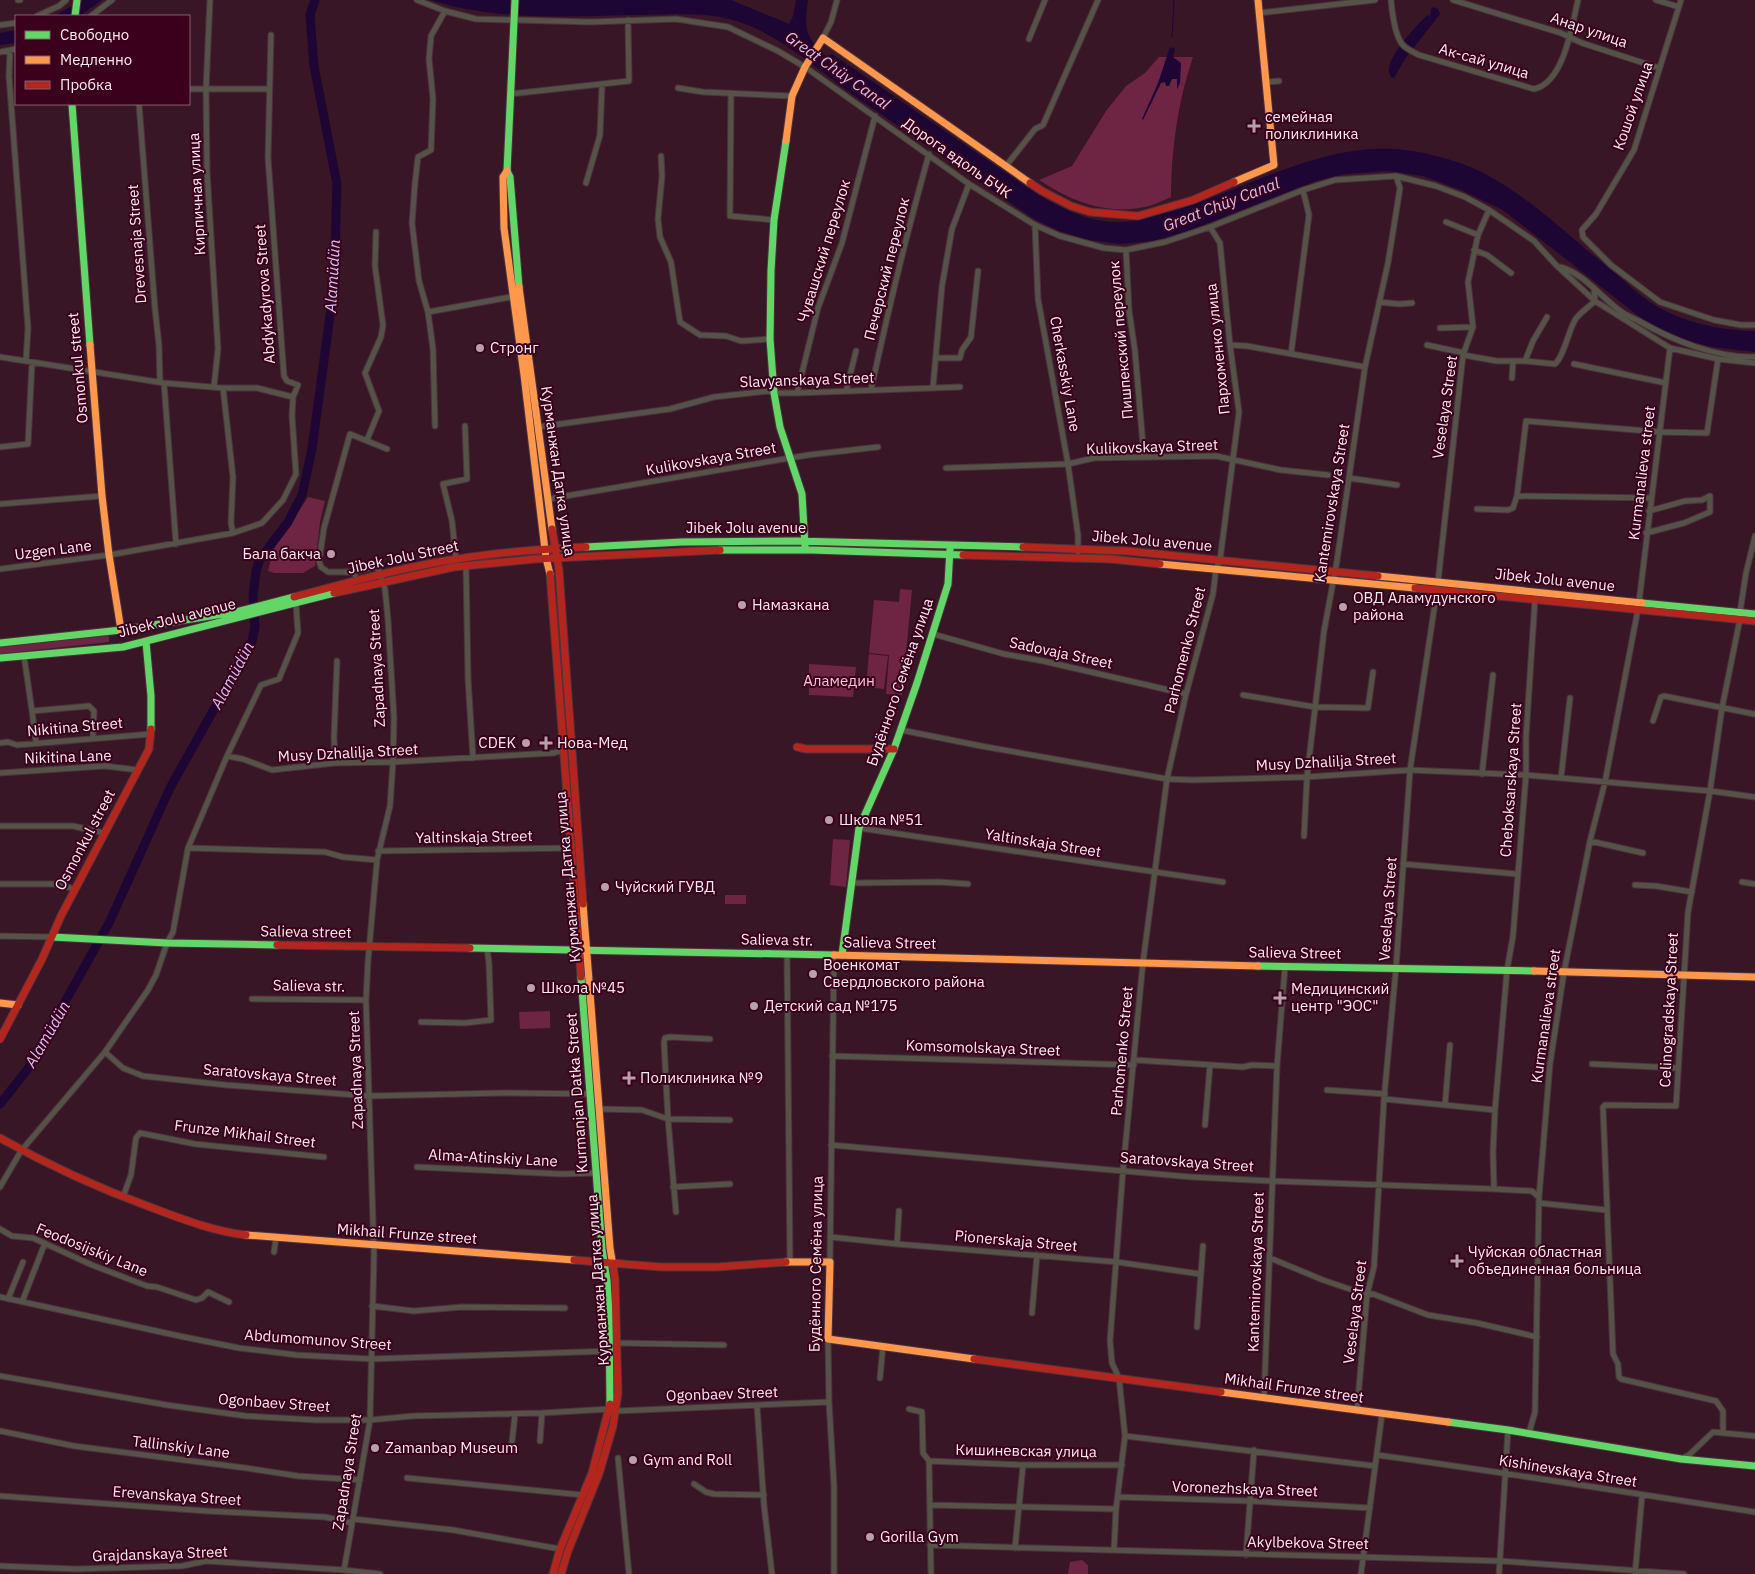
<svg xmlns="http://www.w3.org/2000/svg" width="1755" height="1574" font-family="'IBM Plex Sans',sans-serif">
<rect width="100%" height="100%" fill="#381626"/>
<path fill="#6e2443" d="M1159,57H1193C1178,101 1171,150 1171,197C1162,201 1154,205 1145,207C1105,215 1071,201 1039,180L1072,166L1106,111L1126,86L1145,73Z
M308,497L325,501L320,522L315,566L303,573H274L268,571L273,550Z
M900,589L912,590L902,695L886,694L889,655L869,653L874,600L899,602Z
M109,635V642L0,654V647Z
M869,654L888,656L884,689L866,687Z
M809,664L856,667L853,697L809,695Z
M833,839L850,840L846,887L830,885Z
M725,895H746V904H725Z
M550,1011V1028L520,1029L519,1012Z
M1082,1560L1088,1565V1574H1068L1070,1562Z"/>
<path fill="#1d0634" d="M82,0H102L80,16H54Z
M430,0H731L789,24L793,16L796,0H808C806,17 803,31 815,45L811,51L824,58L832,54L1037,194C1061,208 1086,221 1115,222C1135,223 1154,216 1173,211C1256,187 1333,133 1424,153C1445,158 1468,164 1487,175C1532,199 1570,237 1610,269C1624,280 1637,294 1653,304C1681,322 1722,331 1755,331V352L1713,347L1679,339L1645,321L1503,210L1461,190L1423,176L1388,171L1345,174L1316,181L1188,231L1154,241L1119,244L1089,240L1059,231L1034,219C975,179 916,138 856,97C813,67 774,27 720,17C690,12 659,15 629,15C563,17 494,20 430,0Z
M1434,7L1438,9L1440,14L1405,59L1394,78L1391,77C1380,62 1416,27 1427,15L1430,16L1431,9Z
M16,30V43L0,45V33Z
M1170,47L1175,49L1173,57L1181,63L1180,83L1177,89V79H1172L1169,86H1166L1165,82L1161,83L1143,120L1142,119L1158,83Z"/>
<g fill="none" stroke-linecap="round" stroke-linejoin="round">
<path stroke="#1d0634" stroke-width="1" d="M1172,37L1174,0"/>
<path stroke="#1d0634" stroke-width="5.5" d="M812,49L831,63"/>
<path stroke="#1d0634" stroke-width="9" d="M0,1104L27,1070L109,923L170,788L252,641L255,627L253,596L256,571L260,559L288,522L302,495L312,449L334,286L337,184L314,66L310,15L315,0"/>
<defs>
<path id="street" d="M18,0H20
M210,0L206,89L207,171L218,349L214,386
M417,0L445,11L476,19L590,22L676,19L728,27L778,51L805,67L969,184L1035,225L1060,236L1104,248L1126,250L1165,242L1210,227L1303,190L1335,180L1396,176L1436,186L1465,197L1489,210L1534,241L1557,266L1595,301L1670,348L1718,359L1755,363
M1391,0C1392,11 1395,35 1402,44C1406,49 1413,52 1419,55L1534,89C1564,83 1572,25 1578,0
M1453,0L1561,33L1582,43L1659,68
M1656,0L1679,7
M1681,0L1634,150L1596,214L1582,230L1583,237L1611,265L1660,302L1714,320L1741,325H1755
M1259,13L1375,0
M37,16L59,6L66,0
M91,16L112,0
M0,25L16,23
M823,38L831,22L837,0
M1029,39L1045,0
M10,51L9,76L28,328L26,361
M0,52L16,49
M1266,82L1279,81
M678,88L703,92L792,96
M189,89H269
M731,93L730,216L774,220
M510,94L629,81L628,20
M139,104L155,309L159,345L160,382
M661,156L662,176L658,219L660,237L671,262L680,322L700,335L726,336L741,341L770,339
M1006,166L1035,129L1043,125L1098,0
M586,183L600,135L602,85
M1446,222L1478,235
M1035,225L1038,299L1068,464L1078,535V552
M1126,250L1129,310L1135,351L1144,457
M1474,250L1487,255L1511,273
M1560,267C1583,273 1600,296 1619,310C1624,314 1632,318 1639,321C1672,340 1716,358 1755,357
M1379,302L1399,304L1412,303
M428,312L516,296
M1440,328L1473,327
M1230,345L1247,346L1365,367
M1427,345L1464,353
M1291,354L1309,215L1303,190
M1463,355L1497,361H1525L1555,364C1564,356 1568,332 1575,320C1579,313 1589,307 1595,301L1594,288
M0,357L164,383L223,388H257L293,397
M936,358H960L962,350L971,337L978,271
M1525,361L1533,341L1547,317
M1574,364L1666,383
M1512,378L1513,361
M164,383L176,544
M933,387L942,286L952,229L969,184
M223,388L233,477L231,523L233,533
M871,390C888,311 907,232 929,154
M846,391L856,351
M797,393L818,308L842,243L875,116
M435,426L433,349L428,312L419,281L412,223L415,183L418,157L431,150L433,99L429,59L431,36L445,11
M538,427L670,409L714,397L769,391L774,393H797L960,387
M367,440L379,411L365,373L381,337L383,325L375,266L376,232
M0,447L28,444L32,363
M946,468L1068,464L1094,458L1216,456L1281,470L1328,475
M1349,478L1397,485
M1517,496L1526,421L1660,432L1707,433L1718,359
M548,499L808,455L878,447
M0,504L102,496
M1477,509L1508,510L1513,508L1517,496L1651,498
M1646,533L1684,523L1710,512V496L1702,500L1685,501L1649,511
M456,559L452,521L443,484L467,479L465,426
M466,566L468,678L473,758
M0,569L109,555L233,533L262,523L283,500L296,474L292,416L293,397L298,385L287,381L284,376L268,158L271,35
M355,575L353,572H328L321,567L319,561L324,528L350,434L387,449
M1438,582L1463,355L1473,327L1468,282L1478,235L1489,210
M1639,602L1670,348
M1740,612L1746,573L1755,536
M933,634L1004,654L1043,661L1186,694
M24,656L32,711L89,706L94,711L93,737
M1243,695L1315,707L1368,708L1373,672
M32,711L36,743
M1653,721L1661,697L1664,696L1754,714
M901,730L981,746L1167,779L1193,780L1307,777L1410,770L1526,775L1710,791L1755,797
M0,743L8,742L17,745L151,734
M227,756L243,759L272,770L335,763L393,762L554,753L563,750
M335,763L334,737L337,661
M0,773L105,766L138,770
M1482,774L1493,675
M1561,778L1570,698
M0,826H73L104,833
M859,828L1223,882
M1304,836L1307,777L1324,631L1337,561L1365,367L1388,263L1400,188L1396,176
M1590,841L1643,853
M188,848L325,852L343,857L377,860
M378,851L571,848
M1403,864L1517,874
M1742,882L1755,884
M852,883L939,882L968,884
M0,884H55L75,889
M1635,885L1656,886L1692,892
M0,936L52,937
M787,954L790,1262
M252,999L366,1000
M421,1022L465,1023L491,1020L489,963L487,948
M105,1052L123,1068L143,1076L226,1085L369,1096L502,1093L591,1094
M832,1056L1134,1065
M1135,1060L1243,1067L1252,1065L1277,1066
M1592,1064L1678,1068
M1327,1090L1385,1094
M1384,1099L1495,1110
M1445,1105L1450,1045
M600,1109L642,1110L668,1119L730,1120
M1205,1125L1210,1065
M831,1145L1191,1177L1271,1181L1494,1189L1532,1191L1539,1197
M417,1167L562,1174L597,1173
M0,1187L21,1151L105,1052L148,990L156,975L167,943L173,932L188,848L227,756L261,685L279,679L298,633L296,604
M673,1187L730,1184
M1494,1189L1493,1152L1495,1110L1507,970L1513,936L1526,775V737L1535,599
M123,1197L131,1175L136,1138L140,1133L195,1144L324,1157
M1539,1203L1606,1210
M676,1212L668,1119L664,1042L665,1038L670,1037L710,1039
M0,1229L12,1236L33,1238L92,1265L147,1286L157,1287L196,1300L202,1298L208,1292L229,1302
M830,1237L897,1244L1117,1262L1200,1274
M897,1244L899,1211
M274,1252L276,1238
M1270,1258L1323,1280L1367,1295L1373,1294L1428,1315L1477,1323L1537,1337
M830,1262L834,955
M0,1297L184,1337L239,1348L297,1355L372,1359L610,1351
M8,1299L23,1262
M22,1302L45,1243
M372,1306L414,1311L462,1307L565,1308
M1032,1313L1037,1255
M1197,1327L1203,1246
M828,1339L829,1402L834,1486V1574
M617,1343L724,1345
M0,1376L167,1405L246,1416L316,1420H370L413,1416L542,1413L610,1409
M880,1378L883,1346
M1264,1398L1277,1066L1285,967
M757,1406L764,1505L772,1574
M909,1409L922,1412L923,1453L929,1461
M616,1411L829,1402
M1357,1411L1367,1295L1374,1267L1384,1099L1396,968L1410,770L1437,590
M0,1431L74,1446L246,1468L298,1476L360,1480
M1723,1432V1411L1716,1401L1621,1379L1619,1377L1618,1364L1613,1354L1603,1107L1605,1105L1676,1106L1688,912L1710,791L1722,708L1740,619
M1529,1433L1535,1412L1539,1197L1550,1064L1564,972L1590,841L1605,782L1638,609
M1125,1436L1375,1466
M540,1441L542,1413
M511,1451L515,1414
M1377,1455C1503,1472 1629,1493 1755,1512
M618,1458L629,1574
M1681,1459L1689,1455L1713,1432L1755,1436
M929,1461L1023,1465H1122
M929,1461L931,1574
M407,1478L583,1495
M694,1484L706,1492L714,1494L764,1495
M0,1496L207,1511L325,1517L352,1523
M1118,1497L1250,1501L1370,1508
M930,1505L1116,1509
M353,1519L453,1530L560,1549
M930,1545L1500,1561L1684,1574
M1015,1548L1023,1465
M1114,1550L1116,1509L1125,1436L1119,1378L1112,1363L1110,1341L1123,1170L1143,962L1167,779L1186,694L1213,594L1216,569L1220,560L1239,412L1230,345L1220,243L1210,227
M1246,1555L1254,1450
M0,1566L76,1569L182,1566L206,1561L344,1570L380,1574
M344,1570L370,1420L374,1254L366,1000L368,961L377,860L390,806L393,762L394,718L388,620L385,589L377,566L353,572
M1361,1574L1382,1414
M1499,1574L1508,1430
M1635,1574L1642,1496"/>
<path id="fast" d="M515,0L507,171L510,177L519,287
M75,16L77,0
M72,104L90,345
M786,141L774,220L771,271L770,339L774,393L780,427L802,494L805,546
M586,547L682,542L796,541L1023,547
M720,550H812L963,555
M1642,603L1755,614
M146,642L151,696V729
M0,643L121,630L236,612L294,597
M0,658L123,647L334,593
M52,937L167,943L277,945
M470,948L834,955
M842,955L859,828L894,749L917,683L948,584L950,549
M1258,966L1534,971
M581,977L602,1249L607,1280L609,1314L610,1404
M1448,1422L1508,1430L1681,1459L1755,1466"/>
<path id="slow" d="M786,141L792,96L805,67L823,38L1030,183
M507,171L503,177L504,228L524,375L546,558L550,574
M1234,182L1274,165L1258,0
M519,287L552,529
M90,345L102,496L109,555L121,630
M1160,564L1415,588
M1378,576L1642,603
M583,904L610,1248L613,1266
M834,955L1258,966
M1534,971L1755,977
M0,1003L18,1005
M246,1235L574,1260
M786,1262H830L828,1339L974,1359
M1221,1392L1448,1422"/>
<path id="jam" d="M1030,183L1042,191L1071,206L1090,212L1138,216L1193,200L1234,182
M552,529L559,570L583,904
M1023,547L1127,551L1378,576
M963,555L1110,559L1160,564
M550,574L581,977
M1415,588L1755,621
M334,593L454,567L535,559L720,550
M294,597C348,583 402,567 457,559C500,552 543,549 586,547
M797,747L806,749H894
M277,945L470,948
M0,1039L42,959L61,916L149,749L151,729
M0,1138C48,1165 98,1188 150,1207C182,1219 212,1231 246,1235
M574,1260L661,1267H717L786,1262
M974,1359L1221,1392
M553,1574L560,1549L592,1473L610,1404
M561,1574L568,1551L599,1474L613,1426L618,1393L615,1279L613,1266"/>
</defs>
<use href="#street" stroke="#4d323e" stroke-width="7"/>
<use href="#fast" stroke="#4d323e" stroke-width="9"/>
<use href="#slow" stroke="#4d323e" stroke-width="9"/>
<use href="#jam" stroke="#4d323e" stroke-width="9"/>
<use href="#street" stroke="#555247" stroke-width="5"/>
<use href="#fast" stroke="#63d668" stroke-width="7"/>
<use href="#slow" stroke="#ff974d" stroke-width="7"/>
<use href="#jam" stroke="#b3261e" stroke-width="7"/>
</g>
<g fill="#b7a0a9" stroke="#3b001b" stroke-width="2">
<path d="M1251.5 118.5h5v5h5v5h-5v5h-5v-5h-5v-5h5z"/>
<circle cx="480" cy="348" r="5"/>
<circle cx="331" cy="554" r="5"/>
<circle cx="742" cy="605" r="5"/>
<circle cx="1343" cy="607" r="5"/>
<circle cx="526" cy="743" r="5"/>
<path d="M543.5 735.5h5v5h5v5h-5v5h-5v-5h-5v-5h5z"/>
<circle cx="829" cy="820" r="5"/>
<circle cx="605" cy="887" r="5"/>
<circle cx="813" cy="974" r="5"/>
<circle cx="531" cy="988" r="5"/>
<path d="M1277.5 990.5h5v5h5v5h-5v5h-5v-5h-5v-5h5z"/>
<circle cx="754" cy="1006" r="5"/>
<path d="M626.5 1070.5h5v5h5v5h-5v5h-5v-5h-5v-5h5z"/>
<path d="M1454.5 1253.5h5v5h5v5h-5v5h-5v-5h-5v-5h5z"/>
<circle cx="375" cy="1448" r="5"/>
<circle cx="633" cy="1460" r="5"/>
<circle cx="870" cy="1537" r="5"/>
</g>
<g text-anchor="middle" stroke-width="4" stroke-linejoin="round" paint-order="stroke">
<g font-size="15" fill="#fcebf0" stroke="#3b001b">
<text transform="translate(1589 30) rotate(19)" y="5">Анар улица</text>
<text transform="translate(1484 61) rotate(16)" y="5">Ак-сай улица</text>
<text transform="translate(1633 106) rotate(-71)" y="5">Кошой улица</text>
<text transform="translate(957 158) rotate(35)" y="5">Дорога вдоль БЧК</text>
<text transform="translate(197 194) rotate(-93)" y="5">Кирпичная улица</text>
<text transform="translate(137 244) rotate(-94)" y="5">Drevesnaja Street</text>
<text transform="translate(824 251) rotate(-73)" y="5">Чувашский переулок</text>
<text transform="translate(887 269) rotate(-76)" y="5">Печерский переулок</text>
<text transform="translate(265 294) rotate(-94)" y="5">Abdykadyrova Street</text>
<text transform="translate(1121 340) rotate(-95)" y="5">Пишпекский переулок</text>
<text transform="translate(1218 349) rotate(-96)" y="5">Пархоменко улица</text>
<text transform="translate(78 368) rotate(-95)" y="5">Osmonkul street</text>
<text transform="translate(1065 374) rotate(80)" y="5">Cherkasskiy Lane</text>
<text transform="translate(807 380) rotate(-2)" y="5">Slavyanskaya Street</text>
<text transform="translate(1445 407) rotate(-82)" y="5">Veselaya Street</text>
<text transform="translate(1152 447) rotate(-2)" y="5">Kulikovskaya Street</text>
<text transform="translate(711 459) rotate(-10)" y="5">Kulikovskaya Street</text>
<text transform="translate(558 471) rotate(82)" y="5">Курманжан Датка улица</text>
<text transform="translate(1642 473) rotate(-83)" y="5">Kurmanalieva street</text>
<text transform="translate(1332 503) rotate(-81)" y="5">Kantemirovskaya Street</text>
<text x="746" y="533">Jibek Jolu avenue</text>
<text transform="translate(1152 541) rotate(5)" y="5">Jibek Jolu avenue</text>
<text transform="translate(53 550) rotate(-7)" y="5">Uzgen Lane</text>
<text transform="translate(403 557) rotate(-12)" y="5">Jibek Jolu Street</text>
<text transform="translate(1555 580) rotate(6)" y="5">Jibek Jolu avenue</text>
<text transform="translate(177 618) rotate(-14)" y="5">Jibek Jolu avenue</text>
<text transform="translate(1185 650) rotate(-76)" y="5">Parhomenko Street</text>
<text transform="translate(1061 653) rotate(12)" y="5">Sadovaja Street</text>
<text transform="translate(377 668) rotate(-93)" y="5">Zapadnaya Street</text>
<text transform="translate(900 682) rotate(-71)" y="5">Будённого Семёна улица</text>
<text transform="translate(75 727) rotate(-5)" y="5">Nikitina Street</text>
<text transform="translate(348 753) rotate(-3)" y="5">Musy Dzhalilja Street</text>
<text transform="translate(68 757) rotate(-2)" y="5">Nikitina Lane</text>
<text transform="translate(1326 762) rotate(-3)" y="5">Musy Dzhalilja Street</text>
<text transform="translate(1511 780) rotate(-86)" y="5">Cheboksarskaya Street</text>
<text transform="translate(474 837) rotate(-1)" y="5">Yaltinskaja Street</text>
<text transform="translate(85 840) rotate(-62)" y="5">Osmonkul street</text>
<text transform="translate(1043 843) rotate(9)" y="5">Yaltinskaja Street</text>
<text transform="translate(568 877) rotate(-95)" y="5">Курманжан Датка улица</text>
<text transform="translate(1388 909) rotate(-86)" y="5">Veselaya Street</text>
<text transform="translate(306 932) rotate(1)" y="5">Salieva street</text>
<text transform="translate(777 940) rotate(1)" y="5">Salieva str.</text>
<text transform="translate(890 943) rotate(1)" y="5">Salieva Street</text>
<text transform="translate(1295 953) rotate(1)" y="5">Salieva Street</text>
<text transform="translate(309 986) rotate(1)" y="5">Salieva str.</text>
<text transform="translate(1669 1010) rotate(-87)" y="5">Celinogradskaya Street</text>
<text transform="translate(1546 1016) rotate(-82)" y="5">Kurmanalieva street</text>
<text transform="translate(983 1048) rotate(2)" y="5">Komsomolskaya Street</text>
<text transform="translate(1122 1051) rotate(-85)" y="5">Parhomenko Street</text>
<text transform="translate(356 1070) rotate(-92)" y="5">Zapadnaya Street</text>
<text transform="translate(270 1075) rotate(5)" y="5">Saratovskaya Street</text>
<text transform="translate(577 1093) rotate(-94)" y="5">Kurmanjan Datka Street</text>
<text transform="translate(245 1134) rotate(7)" y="5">Frunze Mikhail Street</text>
<text transform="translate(493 1158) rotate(3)" y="5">Alma-Atinskiy Lane</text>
<text transform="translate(1187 1162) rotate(4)" y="5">Saratovskaya Street</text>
<text transform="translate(407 1234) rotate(4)" y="5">Mikhail Frunze street</text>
<text transform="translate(1016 1241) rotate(5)" y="5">Pionerskaja Street</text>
<text transform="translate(92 1250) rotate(22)" y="5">Feodosijskiy Lane</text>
<text transform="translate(816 1264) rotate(-89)" y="5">Будённого Семёна улица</text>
<text transform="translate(1256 1272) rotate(-88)" y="5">Kantemirovskaya Street</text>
<text transform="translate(598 1280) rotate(-94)" y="5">Курманжан Датка улица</text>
<text transform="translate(1355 1312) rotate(-83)" y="5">Veselaya Street</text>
<text transform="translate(318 1340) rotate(4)" y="5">Abdumomunov Street</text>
<text transform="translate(1294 1388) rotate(8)" y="5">Mikhail Frunze street</text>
<text transform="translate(722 1394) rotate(-2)" y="5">Ogonbaev Street</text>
<text transform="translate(274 1403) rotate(4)" y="5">Ogonbaev Street</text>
<text transform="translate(181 1447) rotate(7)" y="5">Tallinskiy Lane</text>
<text transform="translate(1026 1451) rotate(1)" y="5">Кишиневская улица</text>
<text transform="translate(1568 1471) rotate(9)" y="5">Kishinevskaya Street</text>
<text transform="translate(347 1472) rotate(-81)" y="5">Zapadnaya Street</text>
<text transform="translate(1245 1489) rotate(2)" y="5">Voronezhskaya Street</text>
<text transform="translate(177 1496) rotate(4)" y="5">Erevanskaya Street</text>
<text transform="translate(1308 1543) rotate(1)" y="5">Akylbekova Street</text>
<text transform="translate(160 1554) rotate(-2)" y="5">Grajdanskaya Street</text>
</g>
<g font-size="15" fill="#fcebf0" stroke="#3b001b" text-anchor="start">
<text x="1265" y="122">семейная<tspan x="1265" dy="17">поликлиника</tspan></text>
<text x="490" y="353">Стронг</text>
<text x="321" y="559" text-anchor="end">Бала бакча</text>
<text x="1353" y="603">ОВД Аламудунского<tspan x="1353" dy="17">района</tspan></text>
<text x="752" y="610">Намазкана</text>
<text x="516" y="748" text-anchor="end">CDEK</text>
<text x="557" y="748">Нова-Мед</text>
<text x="839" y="825">Школа №51</text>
<text x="615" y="892">Чуйский ГУВД</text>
<text x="823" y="970">Военкомат<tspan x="823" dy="17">Свердловского района</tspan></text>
<text x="541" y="993">Школа №45</text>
<text x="1291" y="994">Медицинский<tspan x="1291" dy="17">центр "ЭОС"</tspan></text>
<text x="764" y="1011">Детский сад №175</text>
<text x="640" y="1083">Поликлиника №9</text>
<text x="1468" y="1257">Чуйская областная<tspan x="1468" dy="17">объединенная больница</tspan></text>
<text x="385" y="1453">Zamanbap Museum</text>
<text x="643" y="1465">Gym and Roll</text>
<text x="880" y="1542">Gorilla Gym</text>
</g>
<g font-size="15" fill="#fdc1d3" stroke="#3b001b">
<text x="839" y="686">Аламедин</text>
</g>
<g font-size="16" font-style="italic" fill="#d1c1f4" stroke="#3b001b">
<text transform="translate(838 70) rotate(35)" y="6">Great Chüy Canal</text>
<text transform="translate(1221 204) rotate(-21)" y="6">Great Chüy Canal</text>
<text transform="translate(332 276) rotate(-87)" y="6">Alamüdün</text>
<text transform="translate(232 675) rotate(-62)" y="6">Alamüdün</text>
<text transform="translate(47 1034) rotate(-60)" y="6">Alamüdün</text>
</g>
</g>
<rect x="15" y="15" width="175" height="90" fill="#3b001b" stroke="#885e70"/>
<rect x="25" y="31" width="25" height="8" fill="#63d668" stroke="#885e70"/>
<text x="60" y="40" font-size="15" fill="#fcebf0">Свободно</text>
<rect x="25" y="56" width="25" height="8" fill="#ff974d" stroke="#885e70"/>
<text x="60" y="65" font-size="15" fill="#fcebf0">Медленно</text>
<rect x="25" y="81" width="25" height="8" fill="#b3261e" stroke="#885e70"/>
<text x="60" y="90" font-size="15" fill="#fcebf0">Пробка</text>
</svg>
